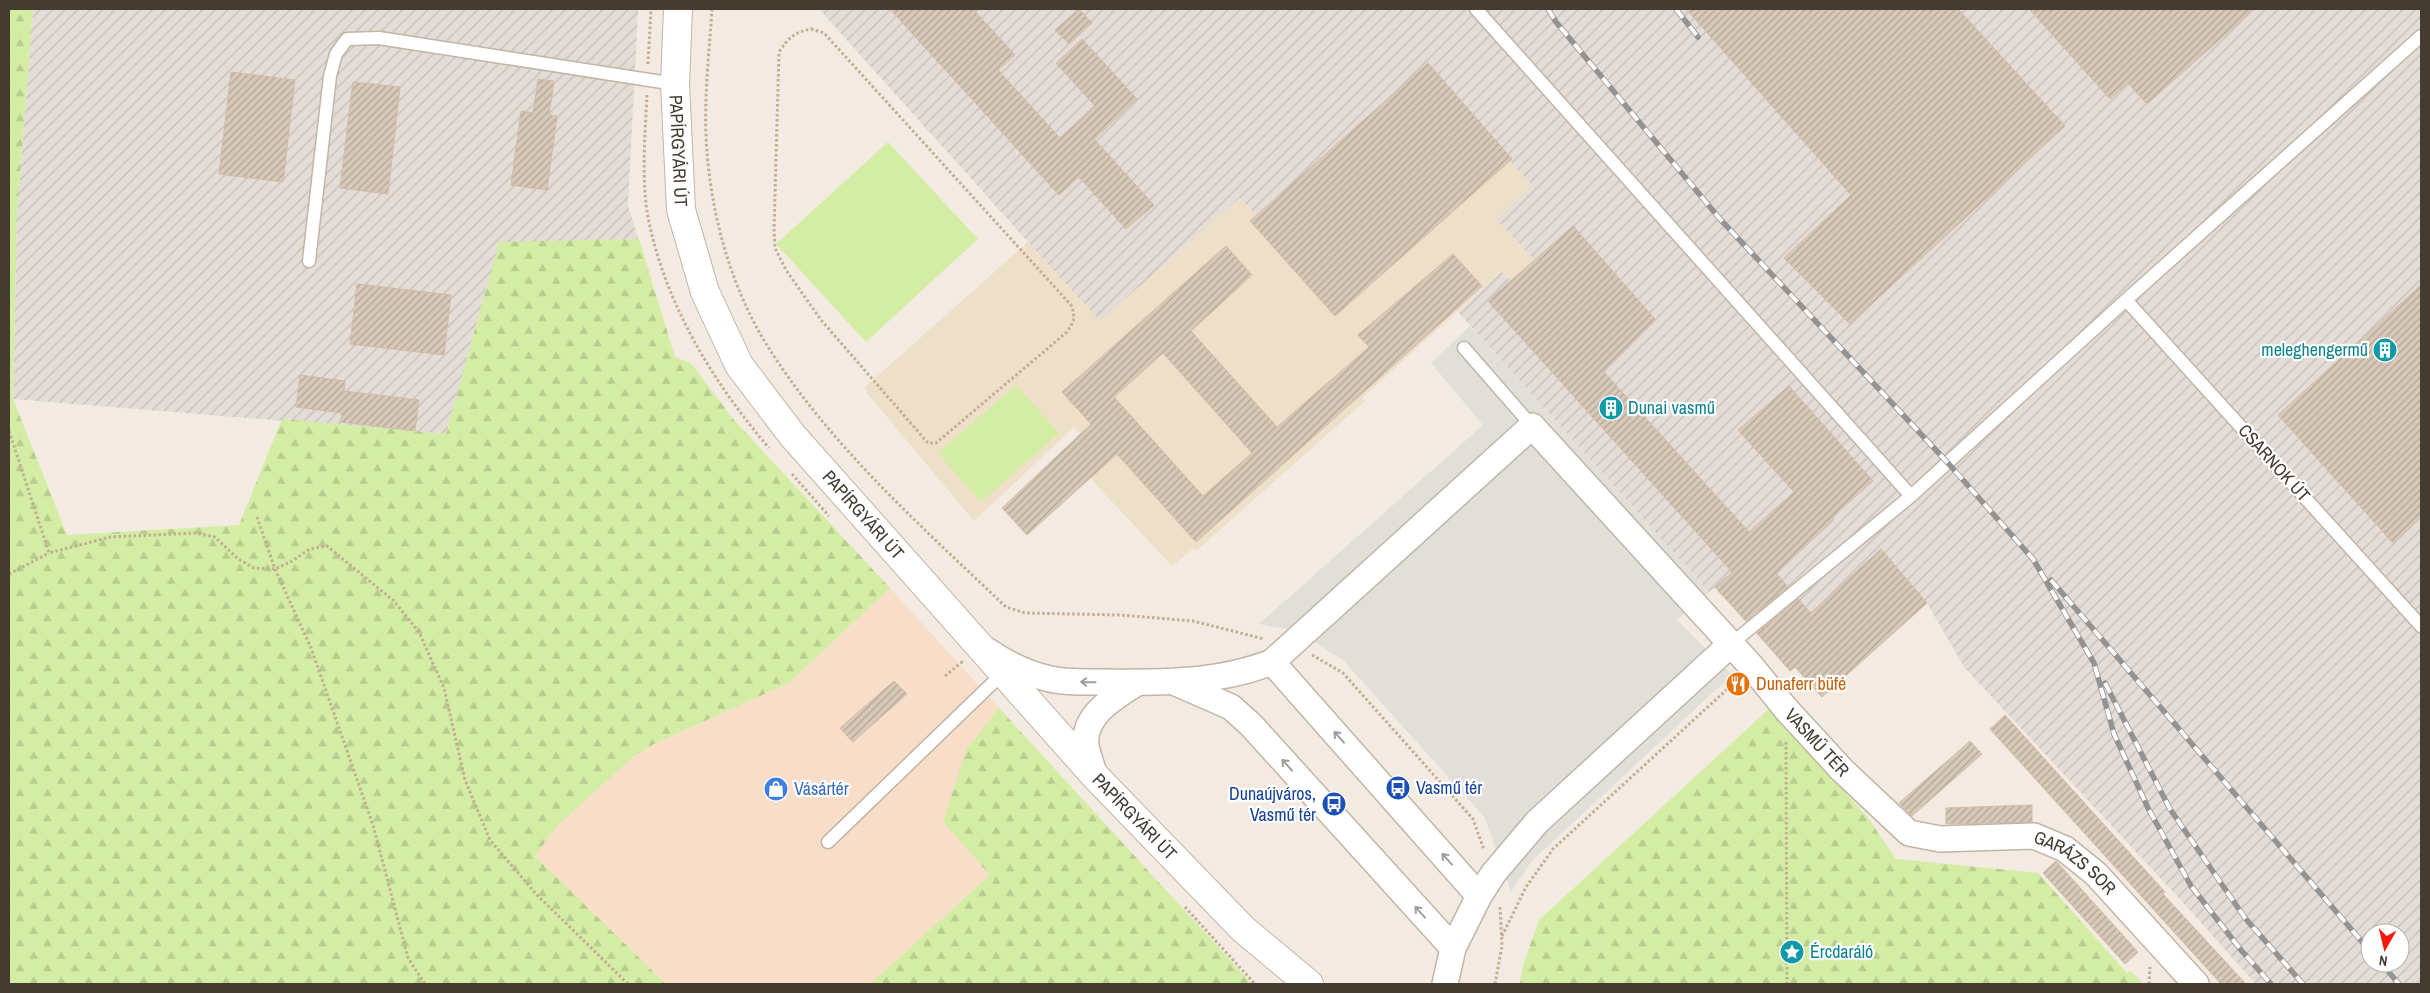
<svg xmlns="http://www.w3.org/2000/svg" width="2430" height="993" font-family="'Archivo Narrow',sans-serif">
<defs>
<pattern id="industrial-furrows" width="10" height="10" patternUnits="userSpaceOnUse" patternTransform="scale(1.25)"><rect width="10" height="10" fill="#e4dcd6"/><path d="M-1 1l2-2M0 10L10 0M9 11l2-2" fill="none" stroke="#c5beb8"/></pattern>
<pattern id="forest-firs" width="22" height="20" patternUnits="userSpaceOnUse" patternTransform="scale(1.25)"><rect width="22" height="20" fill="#d4eda4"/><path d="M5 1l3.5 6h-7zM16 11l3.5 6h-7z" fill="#b7cc8e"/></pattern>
<pattern id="building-hatch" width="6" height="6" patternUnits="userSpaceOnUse" patternTransform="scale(1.25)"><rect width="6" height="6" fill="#d8c8b8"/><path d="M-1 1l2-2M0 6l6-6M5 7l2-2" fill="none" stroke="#b1a496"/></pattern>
</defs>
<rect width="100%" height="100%" fill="#f3ebe1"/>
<path fill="#f8dec8" d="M890,588L999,708L967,748L990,875L870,984H666L535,856L556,827L635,755L654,744L789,683Z"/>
<path fill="url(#industrial-furrows)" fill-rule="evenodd" d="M33,9H638L628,205L656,298L490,275L446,434L13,399L17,215Z
M819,9H2421V984H2256L2177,896L1964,667L1927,603L1822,697L1795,667L1790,671L1715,588L1709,592L1458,312L1501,272L1534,261L1495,219L1268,228L1240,198L1100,322ZM2370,933H2400V963H2370Z"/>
<path fill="#eedfc8" d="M1432,76L1532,185L1496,219L1535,260L1511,281L1501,272L1362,398L1365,401L1196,551L1194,548L1172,566L1090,478L1107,463L1074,427L974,521L866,392L865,387L1028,242L1100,321L1240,198L1268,227Z"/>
<path fill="#d4eda4" d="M888,142L978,239L866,342L776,244Z
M1016,385L1059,433L981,502L938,453Z"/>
<path fill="url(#forest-firs)" d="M9,9H33L17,215L13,399L67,535L239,525L282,419L446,434L499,242L639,239L675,357L691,363L733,419L890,588L789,683L654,744L635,755L556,827L535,856L666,984H9Z
M999,708L1252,984H870L990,875L943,822L967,748Z
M1770,708L1868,818L1896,859L2038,873L2127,973L2131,971L2143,984H1520L1523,965L1539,920Z"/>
<path fill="#e2deda" d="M1470,326L1709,592L1677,620L1732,675L1532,861L1511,892L1485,818L1343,660L1297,631L1259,624L1483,425L1431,363Z"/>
<path fill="url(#building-hatch)" stroke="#d1bca7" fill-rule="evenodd" d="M890,9H973L1015,55L998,70L1060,138L1095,106L1056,63L1082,39L1137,99L1094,139L1154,205L1126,229L1079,177L1059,195Z
M1079,9L1092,23L1069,44L1055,30Z
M1686,9H1958L2065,126L1850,324L1784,258L1851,195Z
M2029,9H2254L2147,104L2128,83L2110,99Z
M1428,63L1512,159L1335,316L1250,221Z
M231,72L295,80L283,182L219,174Z
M538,79L554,81L549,115L557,116L547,190L511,185L521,111L533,113Z
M353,82L400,87L388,194L340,188Z
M1573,226L1655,319L1603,371L1749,532L1794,492L1738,430L1789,386L1873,481L1832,517L1834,520L1776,573L1788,587L1746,621L1715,587L1732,572L1488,301Z
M1226,246L1252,275L1191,331L1277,427L1369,347L1358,335L1453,254L1482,286L1196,542L1117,454L1027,535L1002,508L1091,424L1062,392ZM1163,353L1252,453L1203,496L1114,397Z
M357,284L451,295L444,355L350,344Z
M2421,285V517L2393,543L2278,415Z
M300,375L345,381L344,391L419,400L415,431L340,422L342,413L296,407Z
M1881,549L1927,603L1822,697L1795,667L1790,671L1757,633L1798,599L1811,613Z
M894,681L907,694L853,742L840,728Z
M2005,715L2165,892L2163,894L2246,984H2221L1990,729Z
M1970,741L1982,754L1912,816L1899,803Z
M2032,805V822L1946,824V808Z
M2056,861L2138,952L2125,964L2043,873Z"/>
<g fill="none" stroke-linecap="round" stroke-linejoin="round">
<defs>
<path id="service" d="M1476,9L1911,496
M309,261L330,76L336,54L347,39L379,38L675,84
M2126,300L2421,626
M1464,348L1532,426
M1731,644L1911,496L2126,300L2421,36
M828,842L1004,672"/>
<g id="minor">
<path id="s1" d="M988,651C1007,664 1028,674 1050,679C1067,683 1086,682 1103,682C1159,683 1219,683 1272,662L1532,426L1752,667L1786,709L1842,770L1909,833L1940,839L2034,836L2065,849L2096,874L2196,984"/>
<path d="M1272,662L1479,896"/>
<path d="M1176,683L1231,707L1251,725L1453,948"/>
<path d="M1095,776C1092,766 1088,756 1086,746C1082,715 1115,697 1137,683"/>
<path d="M1445,984L1453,948L1479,896L1493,874L1537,822L1731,644"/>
</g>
<g id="tertiary">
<path id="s2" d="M678,9L675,84L681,210L705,292L739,365L792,435L1095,776L1243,929L1309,984"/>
</g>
</defs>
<use href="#service" stroke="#c1b5a5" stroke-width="15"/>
<use href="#minor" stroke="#c1b5a5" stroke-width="28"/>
<use href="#tertiary" stroke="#c1b5a5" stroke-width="30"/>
<path stroke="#c2ac92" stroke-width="3" stroke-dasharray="2.5 2.5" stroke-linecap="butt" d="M712,9C709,56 703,105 707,152C712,217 731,286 765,342C828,444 920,525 1006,607L1025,613L1120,615L1193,621L1264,639
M811,29L824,33L1071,305C1076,317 1074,322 1067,332L936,443H928L821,320L786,270L775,248L774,229L779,52C788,38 795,32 811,29Z
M648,64L651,9
M647,95C645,138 640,189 651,231C670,312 716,386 769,448
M9,431L49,553L110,537L195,533L215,537L238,559L254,568L275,569L292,561L310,549L327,546L394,601L419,632L444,688L465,780L490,840L536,894L628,984
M792,474L829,516
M257,517L275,569L311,648L373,825L408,958L425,984
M9,574L49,553
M1312,655L1343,673L1473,819L1484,850
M945,676L962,662L963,664
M1786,742L1787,984
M1185,907L1255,984
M1502,936L1526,887L1553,849L1735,682
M1495,984L1502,946L1500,906
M2149,984L2150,967"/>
<use href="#service" stroke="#fff" stroke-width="12"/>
<use href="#minor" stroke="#fff" stroke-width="25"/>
<use href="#tertiary" stroke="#fff" stroke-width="28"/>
<defs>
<path id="rail" d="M1548,9L1556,22L1720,219L1948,463L2033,559L2094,663L2114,734L2148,808L2191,886L2241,950L2271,984
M1676,9L1698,37
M2051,580L2370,951
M2105,683L2170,809L2245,918L2303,984
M2381,963L2399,984"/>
</defs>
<use href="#rail" stroke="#939393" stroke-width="5.5"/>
<use href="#rail" stroke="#fff" stroke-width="4" stroke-dasharray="11" stroke-linecap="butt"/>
</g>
<defs><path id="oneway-shaft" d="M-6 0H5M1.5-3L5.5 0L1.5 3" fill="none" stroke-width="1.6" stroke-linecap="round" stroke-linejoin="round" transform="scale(1.25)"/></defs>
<g stroke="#a29d98">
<use href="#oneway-shaft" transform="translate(1088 682) rotate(-179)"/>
<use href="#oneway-shaft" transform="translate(1339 737) rotate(-132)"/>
<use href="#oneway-shaft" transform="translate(1287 765) rotate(-132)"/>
<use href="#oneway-shaft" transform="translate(1447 859) rotate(-132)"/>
<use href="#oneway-shaft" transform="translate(1420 912) rotate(-132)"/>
</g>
<defs>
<symbol id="building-disc" viewBox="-11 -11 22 22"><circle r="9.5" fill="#0f9aa8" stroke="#fff"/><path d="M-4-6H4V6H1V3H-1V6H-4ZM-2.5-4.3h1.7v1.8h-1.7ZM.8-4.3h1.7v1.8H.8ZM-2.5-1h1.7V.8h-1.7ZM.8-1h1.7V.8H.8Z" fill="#fff"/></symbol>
<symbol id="restaurant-disc" viewBox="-11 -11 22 22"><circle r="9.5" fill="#e8710a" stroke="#fff"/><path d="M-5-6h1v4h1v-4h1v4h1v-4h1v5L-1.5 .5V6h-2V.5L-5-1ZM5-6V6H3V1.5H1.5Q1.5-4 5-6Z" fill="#fff"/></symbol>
<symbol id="bus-disc" viewBox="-11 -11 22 22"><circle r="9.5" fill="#1a4fb4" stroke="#fff"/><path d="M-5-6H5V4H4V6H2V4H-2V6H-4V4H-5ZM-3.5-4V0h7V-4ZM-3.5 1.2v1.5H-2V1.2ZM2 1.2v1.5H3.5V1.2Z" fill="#fff"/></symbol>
<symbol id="shop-disc" viewBox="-11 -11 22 22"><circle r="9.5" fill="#3f7fe0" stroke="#fff"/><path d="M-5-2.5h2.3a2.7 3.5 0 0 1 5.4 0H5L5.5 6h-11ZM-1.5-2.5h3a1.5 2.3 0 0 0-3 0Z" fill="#fff"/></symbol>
<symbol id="sight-disc" viewBox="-11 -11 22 22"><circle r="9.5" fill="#0f9aa8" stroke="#fff"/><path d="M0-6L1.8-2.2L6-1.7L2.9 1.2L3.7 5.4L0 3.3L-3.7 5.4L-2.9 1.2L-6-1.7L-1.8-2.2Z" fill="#fff"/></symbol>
</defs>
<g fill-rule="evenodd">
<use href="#building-disc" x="2371" y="336" width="28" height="28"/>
<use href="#building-disc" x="1597" y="394" width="28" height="28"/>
<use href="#restaurant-disc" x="1724" y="670" width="28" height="28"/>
<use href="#bus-disc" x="1384" y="774" width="28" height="28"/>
<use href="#shop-disc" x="762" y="775" width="28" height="28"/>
<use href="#bus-disc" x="1320" y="790" width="28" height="28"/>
<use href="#sight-disc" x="1778" y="938" width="28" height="28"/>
</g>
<g text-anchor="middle" stroke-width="4.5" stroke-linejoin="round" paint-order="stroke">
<g font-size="18" fill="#443b31" stroke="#fff">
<text dy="6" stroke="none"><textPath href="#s2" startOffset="142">PAPÍRGYÁRI ÚT</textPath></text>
<text transform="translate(2274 463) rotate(48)" y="6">CSARNOK ÚT</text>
<text dy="6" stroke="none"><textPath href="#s2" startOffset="562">PAPÍRGYÁRI ÚT</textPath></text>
<text dy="6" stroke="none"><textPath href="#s1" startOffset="1070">VASMŰ TÉR</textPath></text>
<text dy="6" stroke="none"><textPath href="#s2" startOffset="968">PAPÍRGYÁRI ÚT</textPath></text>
<text dy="6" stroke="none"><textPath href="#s1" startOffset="1374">GARÁZS SOR</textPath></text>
</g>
<g font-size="18" fill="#0d838f" stroke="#fff" text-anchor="start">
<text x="2368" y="356" text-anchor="end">meleghengermű</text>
<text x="1628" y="414">Dunai vasmű</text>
<text x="1810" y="958">Ércdaráló</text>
</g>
<g font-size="18" fill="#c56008" stroke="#fff" text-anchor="start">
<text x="1756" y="690">Dunaferr büfé</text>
</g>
<g font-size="18" fill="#164399" stroke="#fff" text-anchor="start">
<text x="1416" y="794">Vasmű tér</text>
<text x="1316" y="800" text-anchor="end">Dunaújváros,<tspan x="1316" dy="21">Vasmű tér</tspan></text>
</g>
<g font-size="18" fill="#366cbe" stroke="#fff" text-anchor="start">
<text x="794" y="795">Vásártér</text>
</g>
</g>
<rect width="2430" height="993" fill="none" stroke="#443b31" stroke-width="20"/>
<g transform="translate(2385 948) rotate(188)"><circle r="24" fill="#ffffff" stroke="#b4b1ad"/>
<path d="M0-4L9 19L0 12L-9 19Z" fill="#ff140b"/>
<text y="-8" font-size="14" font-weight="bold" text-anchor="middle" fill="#443b31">N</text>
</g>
</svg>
